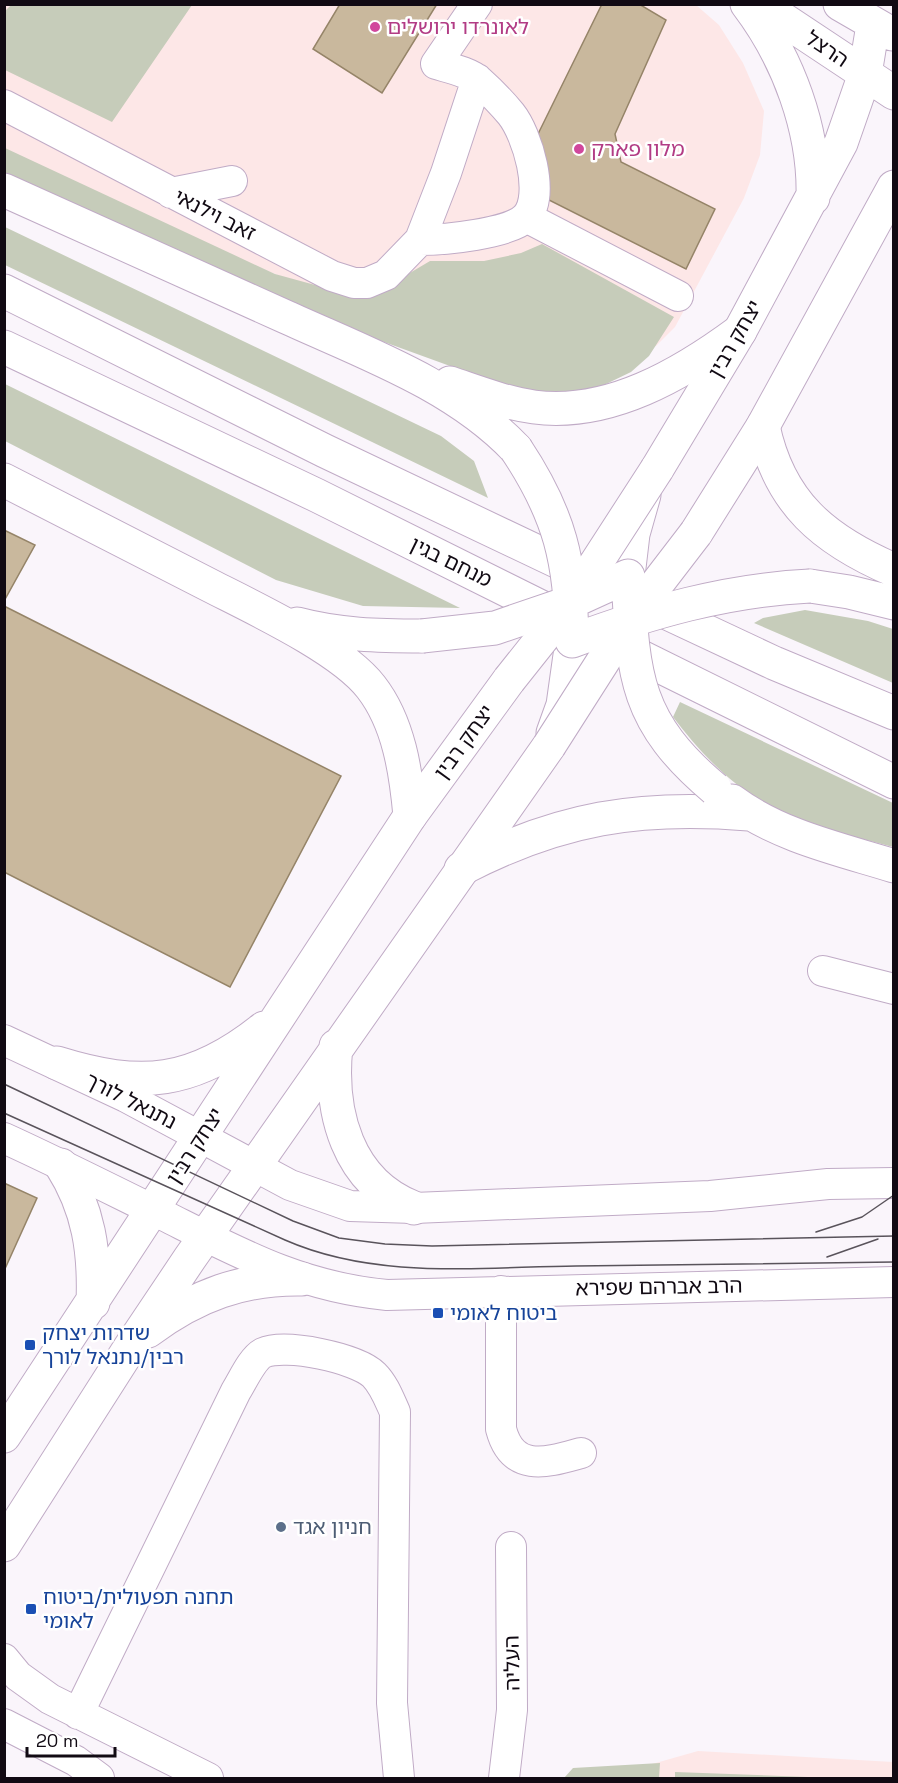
<svg xmlns="http://www.w3.org/2000/svg" width="898" height="1783" font-family="'Space Grotesk','Noto Sans Hebrew',sans-serif">
<rect width="100%" height="100%" fill="#faf5fb"/>
<path fill="#fde7e7" d="M5,5H696L719,25L743,63L764,111L760,155L744,198L675,327L656,346L545,379L5,169Z
M698,1751L893,1762V1778H603Z"/>
<path fill="#c6ccba" d="M11,5L192,4V5L112,122L5,70V11Z
M5,148L275,274L366,299L430,261H484L521,253L542,244L674,317L649,356L631,372L604,385L559,396L494,382L263,298L5,179Z
M5,227L441,436L474,461L488,498L5,265Z
M4,384H5L460,608L363,606L276,580L5,441Z
M805,610L868,621L893,629V683L754,623L763,618Z
M680,702L893,803V847C856,837 814,828 779,811C736,791 701,754 673,717Z
M660,1763L659,1778H564L573,1768Z
M675,1772L808,1777V1778H675Z"/>
<path fill="#c9b89d" stroke="#958468" stroke-width="1.5" d="M340,4H437L382,93L313,49Z
M602,4H639L666,20L615,134L621,162L715,209L686,269L547,199L537,136Z
M4,530L35,545L4,601Z
M4,606L341,776L230,987L4,872Z
M4,1183L37,1198L4,1271Z"/>
<g fill="none" stroke-linecap="round" stroke-linejoin="round">
<defs>
<path id="minor" d="M4,105L332,276L354,283H367L386,275L420,240L446,173L477,79
M171,193L232,181
M526,217L678,296
M420,240C443,240 510,234 526,217C546,195 527,134 511,114C502,103 489,90 479,81C469,72 449,68 436,64L477,4
M823,971L894,989
M4,1040L126,1097L290,1185L350,1206L414,1208L710,1196L828,1184L894,1183
M4,1138C59,1163 112,1190 165,1216C241,1254 301,1287 387,1295L894,1282
M501,1291V1429C513,1474 548,1462 581,1453
M4,1659L18,1676L50,1699L208,1778
M78,1714L236,1391C243,1380 252,1359 263,1353C285,1343 357,1358 374,1375C384,1385 389,1399 395,1412L392,1703L399,1778
M4,1724L76,1761L99,1778
M504,1778L512,1710L511,1547"/>
<path id="major" d="M747,4C788,58 815,130 813,198
M760,4L894,93
M840,4L892,34
M657,469L740,331L841,143L865,74L873,25
M696,533L763,426L894,187
M336,1046C329,1112 347,1182 414,1208
M57,1063C141,1089 193,1085 264,1028
M61,1165C89,1209 95,1252 93,1303
M148,1331C196,1295 243,1278 302,1279
M4,1436L410,816L509,680
M4,1545L131,1346L190,1258L549,746"/>
<path id="highway" d="M4,190C98,232 192,274 286,317C365,353 455,385 516,449
M4,291L325,451L588,576
M4,347L316,495L567,620
M450,383C477,392 505,403 534,407C609,417 682,374 740,331
M763,426C779,503 824,540 894,570
M4,480C73,515 142,550 211,586C254,608 342,649 371,687C399,723 406,772 410,816
M628,576L633,534L644,495
M810,586L849,592L894,603
M646,603L774,663L894,713
M297,624C338,635 379,636 422,636
M613,643L894,782
M553,733L563,705L572,641
M732,801C779,836 839,849 894,866
M461,869C559,818 639,805 749,814"/>
</defs>
<use href="#minor" stroke="#c0abc6" stroke-width="32"/>
<use href="#major" stroke="#c0abc6" stroke-width="35"/>
<use href="#highway" stroke="#c0abc6" stroke-width="35"/>
<use href="#minor" stroke="#fff" stroke-width="30"/>
<use href="#major" stroke="#fff" stroke-width="33"/>
<use href="#highway" stroke="#fff" stroke-width="33"/>
<path stroke="#59535b" stroke-width="1.5" d="M4,1084L293,1221L339,1238L385,1244L432,1246L894,1236
M4,1113L285,1240C376,1280 479,1267 576,1266C682,1264 788,1263 894,1262
M816,1232L862,1217L894,1195
M827,1257L878,1239"/>
<defs>
<path id="major-bridge" d="M509,680L571,602L657,469
M549,746L630,619L696,533"/>
<path id="highway-bridge" d="M516,449C560,515 571,562 572,641C650,612 726,590 810,586
M422,636L495,628L571,602L628,576C633,675 634,721 715,789"/>
</defs>
<use href="#major-bridge" stroke="#c0abc6" stroke-width="35" stroke-linecap="butt"/>
<use href="#highway-bridge" stroke="#c0abc6" stroke-width="35" stroke-linecap="butt"/>
<use href="#major-bridge" stroke="#fff" stroke-width="33"/>
<use href="#highway-bridge" stroke="#fff" stroke-width="33"/>
</g>
<g fill="#d1479c" stroke="#fff" stroke-width="2">
<circle cx="375" cy="27" r="6"/>
<circle cx="579" cy="149" r="6"/>
</g>
<g fill="#1a4fb4" stroke="#fff" stroke-width="2">
<rect x="432" y="1307" width="12" height="12" rx="3"/>
<rect x="24" y="1339" width="12" height="12" rx="3"/>
<rect x="25" y="1603" width="12" height="12" rx="3"/>
</g>
<circle fill="#5c6f8a" stroke="#fff" stroke-width="2" cx="281" cy="1527" r="6"/>
<g text-anchor="middle" stroke-width="5" stroke-linejoin="round" paint-order="stroke">
<g font-size="21" fill="#b23c85" stroke="#fff" text-anchor="start">
<text x="387" y="34">לאונרדו ירושלים</text>
<text x="591" y="156">מלון פארק</text>
</g>
<g font-size="21" fill="#110a13" stroke="#fff">
<text transform="translate(827 49) rotate(34)" y="7">הרצל</text>
<text transform="translate(215 215) rotate(27)" y="7">זאב וילנאי</text>
<text transform="translate(735 339) rotate(-60)" y="7">יצחק רבין</text>
<text transform="translate(451 562) rotate(26)" y="7">מנחם בגין</text>
<text transform="translate(464 742) rotate(-54)" y="7">יצחק רבין</text>
<text transform="translate(131 1101) rotate(27)" y="7">נתנאל לורך</text>
<text transform="translate(195 1146) rotate(-57)" y="7">יצחק רבין</text>
<text transform="translate(659 1287) rotate(-1)" y="7">הרב אברהם שפירא</text>
<text transform="translate(512 1663) rotate(-91)" y="7">העליה</text>
</g>
<g font-size="21" fill="#164399" stroke="#fff" text-anchor="start">
<text x="450" y="1320">ביטוח לאומי</text>
<text x="42" y="1340">שדרות יצחק<tspan x="42" dy="24">רבין/נתנאל לורך</tspan></text>
<text x="43" y="1604">תחנה תפעולית/ביטוח<tspan x="43" dy="24">לאומי</tspan></text>
</g>
<g font-size="21" fill="#4e5e75" stroke="#fff" text-anchor="start">
<text x="293" y="1534">חניון אגד</text>
</g>
</g>
<rect width="898" height="1783" fill="none" stroke="#110a13" stroke-width="12"/>
<path d="M27 1747v9h88v-9" fill="none" stroke="#110a13" stroke-width="3"/>
<text x="36" y="1747" font-size="18" fill="#110a13" stroke="#ffffff" stroke-width="4.5" paint-order="stroke">20 m</text>
</svg>
